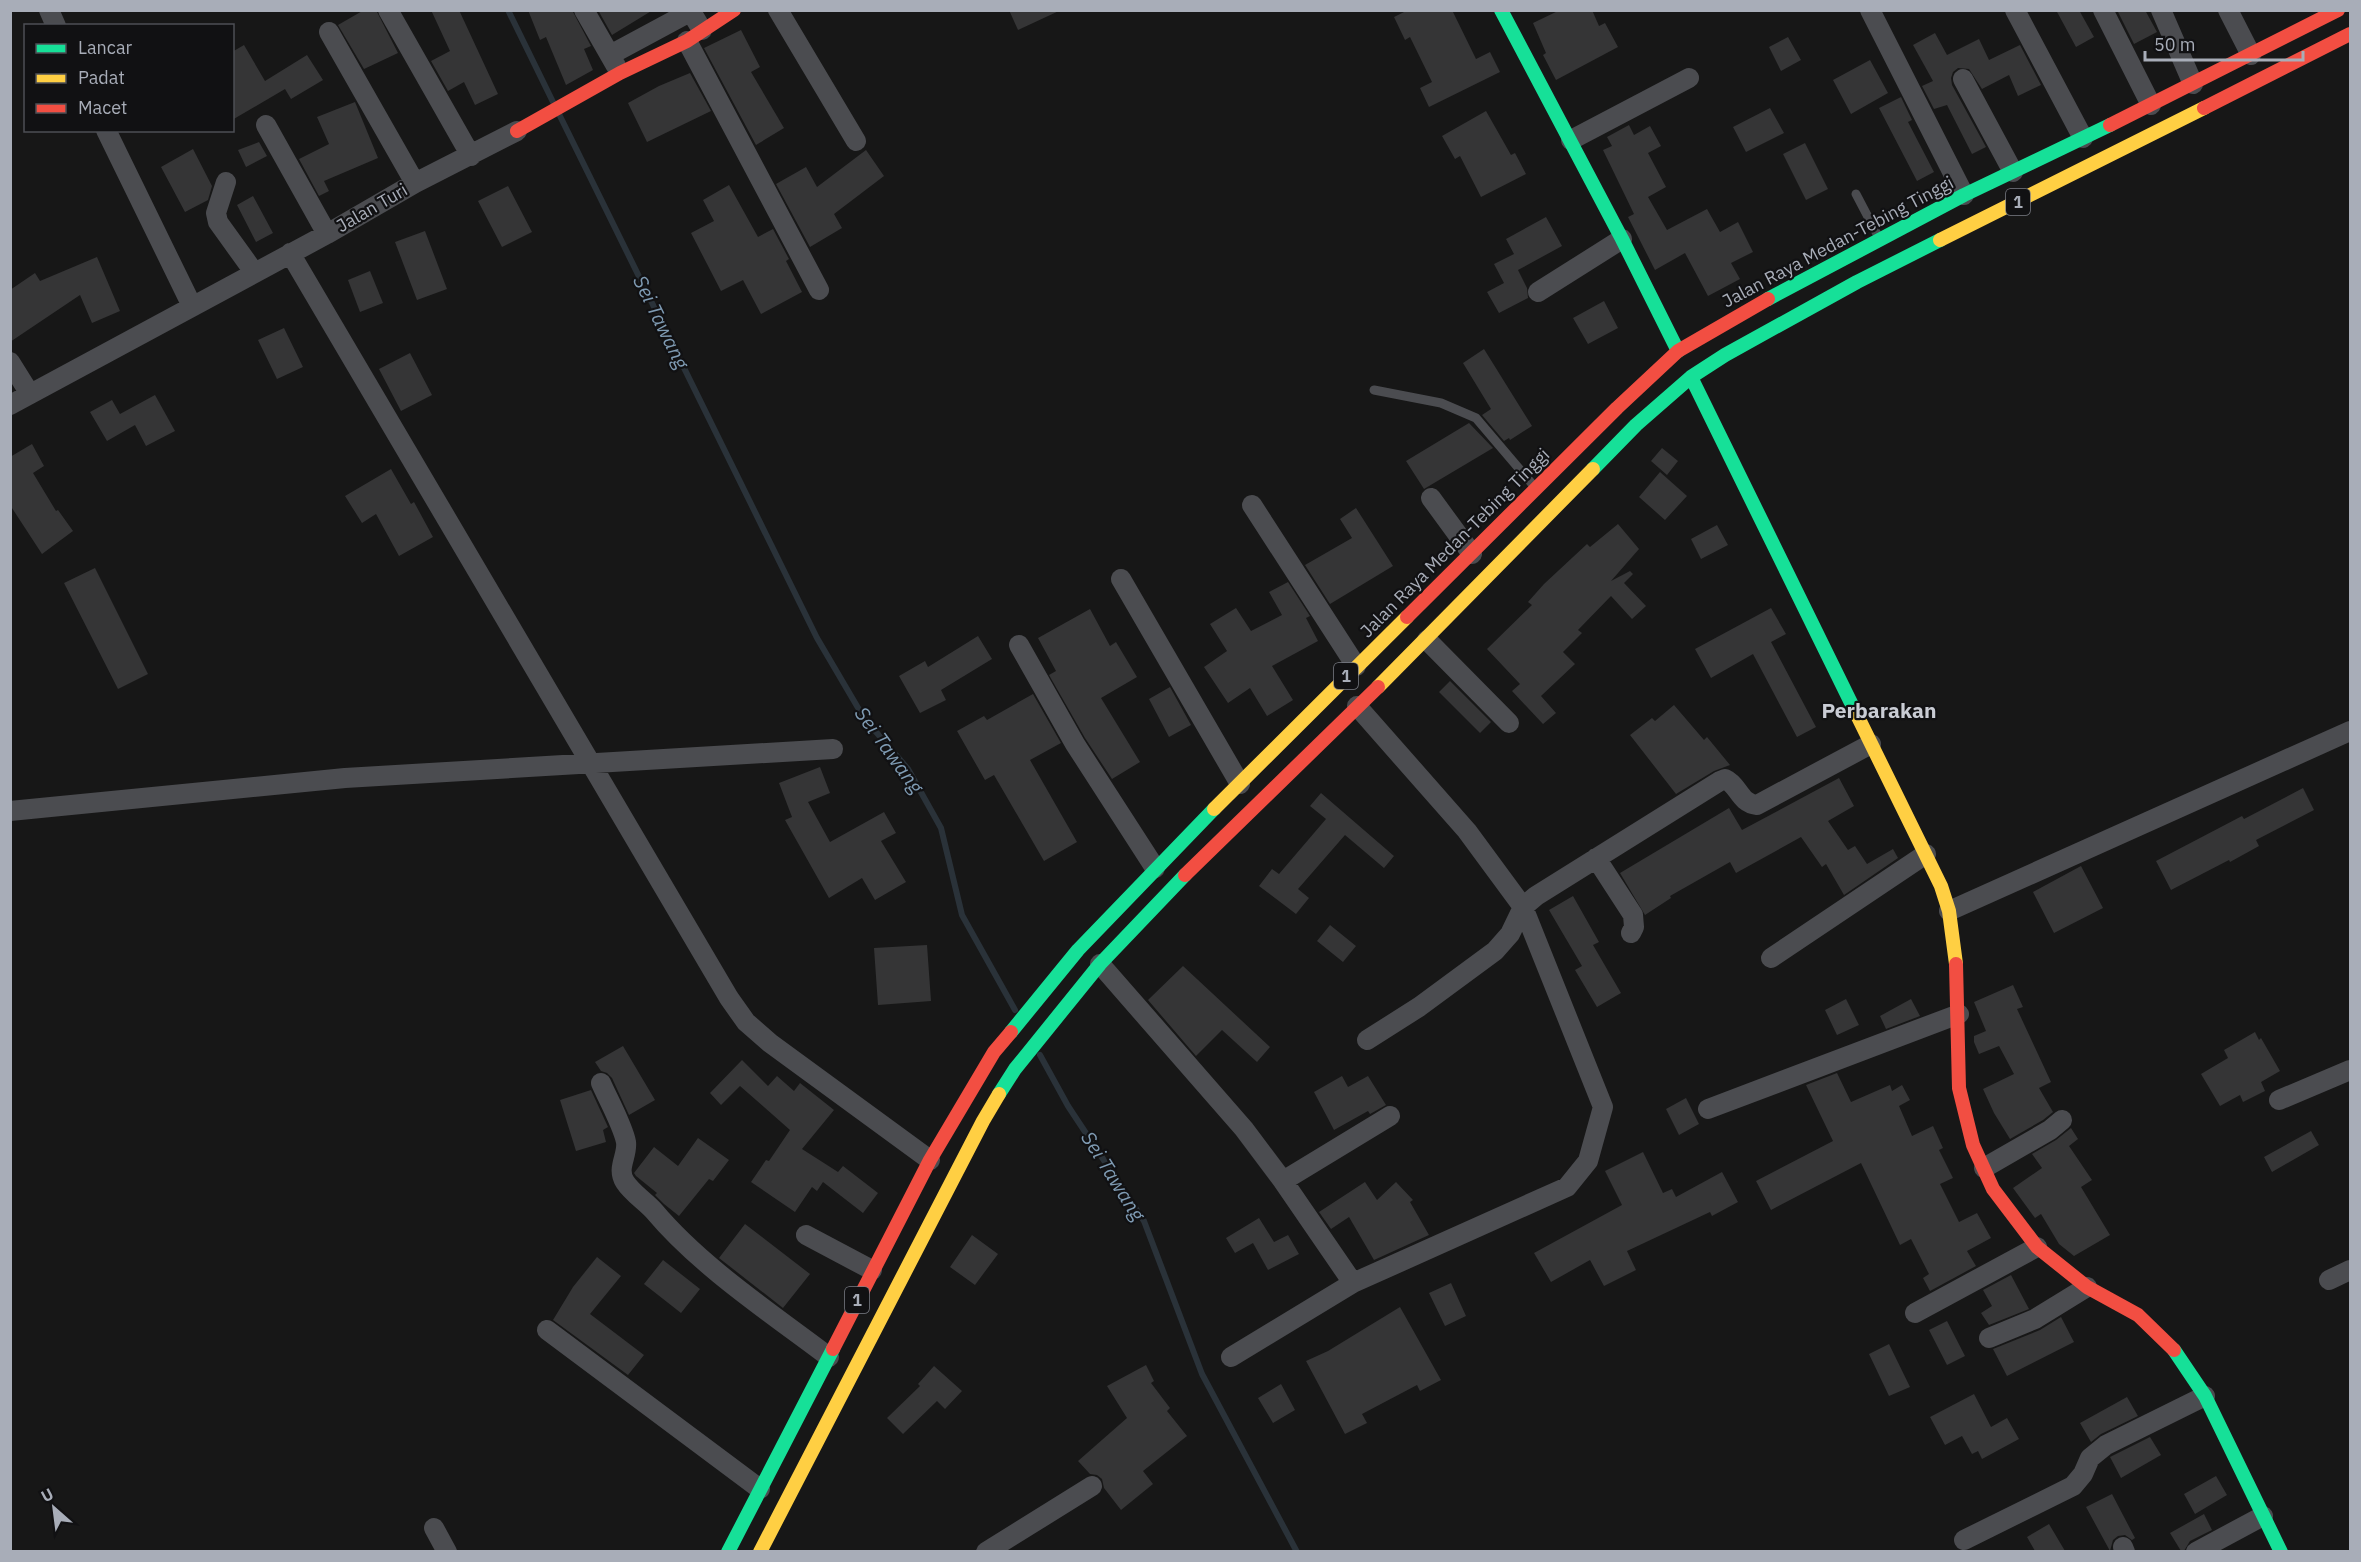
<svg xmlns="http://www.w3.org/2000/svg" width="2361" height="1562" font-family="'IBM Plex Sans',sans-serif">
<rect width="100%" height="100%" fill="#171717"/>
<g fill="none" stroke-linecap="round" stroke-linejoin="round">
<path stroke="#2a3239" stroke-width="6" d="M508,10L553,102
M559,114L817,638L864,718L908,769L941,828L962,915L1015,1010
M1040,1055L1068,1106L1144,1221L1202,1374L1297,1552"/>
</g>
<path fill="#353536" d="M364,10H376L398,53L364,69L338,25Z
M431,10H459L498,94L475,105L464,82L448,91L431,61L450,51Z
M528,10H572L591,46L584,49L593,70L566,85L546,37L540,40Z
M598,10H653L612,35Z
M1009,10H1061L1018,30Z
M1408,10H1452L1476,59L1490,52L1500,72L1429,107L1420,88L1432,82L1410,37L1405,40L1394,17Z
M1560,10H1592L1599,26L1605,23L1618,47L1556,80L1543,55L1546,53L1533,23Z
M2056,10H2079L2094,37L2076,47Z
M2117,10H2145L2157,32L2134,44Z
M741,30L760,67L751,72L784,128L756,145L704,48Z
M1935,33L1947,55L1979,39L1989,60L2020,45L2041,85L2018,96L2009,75L1982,89L1969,69L1958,68L1953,72L1951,78L1952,85L1986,147L1972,154L1947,105L1934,109L1922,86L1933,81L1913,45Z
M1788,37L1801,60L1781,71L1769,47Z
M244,45L265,81L307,55L323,80L291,99L285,89L232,120V52Z
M1870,60L1888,93L1851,114L1833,80Z
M690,73L711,111L647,142L628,103L659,86Z
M1901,97L1912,120L1908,122L1934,172L1917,181L1879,108Z
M355,102L378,158L324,181L329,191L319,196L299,159L329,144L317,117Z
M1770,108L1784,133L1746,152L1733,127Z
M1486,111L1511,155L1515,153L1526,174L1481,197L1460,156L1455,159L1442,136Z
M1629,125L1634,135L1650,126L1661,146L1648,153L1666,187L1648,197L1667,230L1707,209L1720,232L1738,222L1753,252L1731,263L1740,279L1708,296L1685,253L1655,270L1628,217L1634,214L1603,150L1612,146L1607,137Z
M259,142L267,156L246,167L238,150Z
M1805,143L1828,189L1806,200L1783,154Z
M193,149L212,186L208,200L185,212L161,167Z
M866,150L884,176L834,214L842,228L810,247L776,184L806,167L817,187Z
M729,185L758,237L773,229L789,259L786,261L802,292L761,314L743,280L721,291L691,233L714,221L703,200Z
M508,186L532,232L502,247L478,201Z
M253,196L273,233L256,242L237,205Z
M1546,217L1562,246L1518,270L1527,288L1528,298L1499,313L1487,292L1504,283L1494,264L1514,254L1506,239Z
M425,231L447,289L417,300L395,242Z
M97,257L120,311L92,323L80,295L10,342V290L35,273L40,281Z
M370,271L383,303L360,312L348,280Z
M1604,301L1618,328L1588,344L1573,318Z
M284,328L303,367L277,379L258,340Z
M1484,349L1532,426L1510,440L1509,438L1504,441L1482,415L1491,409L1463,363Z
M410,353L432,395L401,411L379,369Z
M155,395L175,431L146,446L135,425L107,441L90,412L112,400L120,414Z
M1469,423L1493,448L1424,489L1406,461Z
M32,444L44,466L33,473L56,511L58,510L73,531L42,554L10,505V457Z
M1662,448L1678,461L1667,475L1651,461Z
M391,469L411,504L414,502L433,537L399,556L376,514L362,523L345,496Z
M1660,472L1687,496L1665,520L1639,497Z
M1356,508L1393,566L1330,604L1305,565L1352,538L1340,519Z
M1618,524L1639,549L1611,581L1630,571L1633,574L1624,583L1646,606L1632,619L1611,596L1578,630L1582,633L1563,652L1575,664L1541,696L1556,713L1543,724L1512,691L1520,684L1487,649L1532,605L1528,602L1544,584L1587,544L1590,547Z
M1717,525L1728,545L1701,559L1691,539Z
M95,568L148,674L118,689L64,583Z
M1288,582L1310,616L1306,618L1318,641L1272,666L1293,700L1267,716L1250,688L1228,703L1204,667L1227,651L1210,624L1236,608L1251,631L1282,615L1269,592Z
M1771,608L1786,634L1771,642L1816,727L1797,737L1753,654L1711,678L1695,649Z
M1090,609L1110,646L1116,642L1137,677L1101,698L1140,762L1112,779L1085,738L1049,675L1056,671L1038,638Z
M978,636L992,659L941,690L946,700L920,713L899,676L925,661L928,667Z
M1450,681L1491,722L1480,733L1439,692Z
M1170,687L1191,725L1169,737L1149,699Z
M1033,694L1061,743L1030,760L1077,842L1044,861L994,775L985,780L957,731L984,716L987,720Z
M1674,705L1704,740L1707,737L1730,765L1714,771L1676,794L1630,735L1652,718L1655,721Z
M820,767L830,793L808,802L830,842L884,812L896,833L881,841L906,882L875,900L862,878L829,898L785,820L792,817L779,783Z
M1839,778L1854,806L1828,821L1848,850L1855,846L1867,864L1893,849L1898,858L1844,895L1826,864L1822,867L1801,837L1736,873L1730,862L1670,896L1671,898L1645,915L1620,873L1729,808L1742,830Z
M2303,788L2314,810L2256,840L2259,846L2230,862L2229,860L2171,890L2156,861L2242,816L2244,819Z
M1321,793L1394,856L1384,868L1345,835L1298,889L1309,898L1296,914L1259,886L1272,869L1279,874L1326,819L1310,806Z
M2081,866L2103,908L2054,933L2033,892Z
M1573,896L1599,942L1593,945L1621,993L1597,1007L1575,970L1582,966L1549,910Z
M1330,925L1356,946L1343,962L1317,941Z
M927,945L931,1001L878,1005L874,948Z
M1183,966L1270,1047L1257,1062L1222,1030L1196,1056L1148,1000Z
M2013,985L2023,1007L2017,1009L2051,1082L2039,1088L2053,1112L2043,1120L2010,1139L1994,1113L1983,1089L2014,1074L1999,1046L1979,1054L1974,1042V1036L1986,1031L1974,1002Z
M1846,999L1859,1025L1837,1035L1825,1010Z
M1911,999L1920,1016L1886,1029L1880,1016Z
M2255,1032L2259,1040L2261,1038L2280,1071L2261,1082L2265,1091L2243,1102L2240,1095L2220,1106L2201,1074L2228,1058L2224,1050Z
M623,1046L655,1100L629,1115L612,1078L607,1073L601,1071L595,1062Z
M742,1060L768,1086L777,1076L794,1091L800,1083L834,1110L802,1149L838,1172L843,1166L878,1193L863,1213L823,1182L817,1191L812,1187L795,1212L751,1182L766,1160L769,1161L790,1130L740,1086L721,1105L710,1093Z
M1837,1073L1851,1102L1890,1085L1892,1091L1902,1085L1910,1100L1899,1106L1912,1136L1933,1126L1943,1148L1939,1150L1953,1178L1940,1184L1959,1222L1977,1213L1991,1238L1967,1251L1976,1266L1930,1291L1923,1278L1929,1274L1911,1239L1900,1245L1861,1163L1771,1210L1756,1181L1833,1141L1806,1085Z
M1342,1076L1348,1087L1368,1076L1386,1105L1370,1114L1368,1111L1334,1130L1314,1092Z
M591,1090L608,1127L603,1130L606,1142L576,1151L560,1100Z
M1686,1098L1699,1124L1679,1135L1666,1109Z
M2071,1128L2078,1139L2069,1146L2092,1180L2081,1187L2110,1235L2074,1256L2059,1244L2041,1214L2035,1218L2013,1188L2042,1168L2032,1154L2056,1140Z
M2311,1131L2319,1145L2272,1172L2264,1157Z
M698,1138L729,1160L713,1181L709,1179L679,1216L664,1204L655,1195L657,1193L636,1176L634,1173L654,1147L678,1166Z
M1643,1152L1663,1193L1672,1189L1676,1197L1722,1172L1738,1202L1712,1216L1710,1212L1627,1251L1636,1270L1604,1286L1590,1260L1551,1282L1534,1253L1622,1205L1605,1171Z
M1365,1182L1377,1200L1396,1182L1413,1200L1410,1202L1429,1235L1374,1260L1349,1217L1331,1229L1319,1212Z
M1259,1218L1274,1242L1288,1235L1299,1254L1268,1270L1253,1243L1235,1253L1226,1238Z
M745,1224L810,1274L783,1308L719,1258Z
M972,1235L998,1254L975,1285L950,1267Z
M597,1257L621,1276L590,1314L644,1355L628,1375L553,1320L573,1287Z
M663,1260L700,1289L681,1313L644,1284Z
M2011,1275L2029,1309L1989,1325L1981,1313L1992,1306L1983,1290Z
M1451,1283L1466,1316L1445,1326L1429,1293Z
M1400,1307L1441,1380L1420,1391L1417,1385L1362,1414L1367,1423L1345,1434L1306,1361L1328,1351Z
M2061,1317L2074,1342L2007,1376L1993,1349L2040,1330Z
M1947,1321L1965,1356L1947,1365L1929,1330Z
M1889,1344L1910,1387L1889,1396L1869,1354Z
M1146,1365L1154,1381L1151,1383L1170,1408L1167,1411L1187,1436L1143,1471L1153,1484L1121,1510L1104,1488L1102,1479L1097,1475L1090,1474L1078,1461L1127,1418L1107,1386Z
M934,1366L962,1391L945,1409L937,1401L903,1434L887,1418L920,1386L918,1384Z
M1281,1384L1295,1410L1273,1423L1258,1398Z
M1974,1394L1991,1427L2007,1418L2019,1439L1982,1459L1978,1451L1972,1454L1962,1436L1945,1445L1930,1417Z
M2127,1397L2138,1416L2101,1434L2091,1442L2080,1423Z
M2150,1437L2161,1455L2121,1478L2110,1457Z
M2216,1476L2227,1495L2195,1514L2184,1494Z
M2112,1494L2135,1538L2132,1540L2125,1535L2118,1536L2113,1540L2110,1551L2086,1507Z
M2204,1514L2212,1530L2190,1541L2184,1551H2181L2170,1533Z
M2049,1524L2065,1551H2035L2027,1537Z"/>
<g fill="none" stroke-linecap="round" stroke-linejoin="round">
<path stroke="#4b4c50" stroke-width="9" d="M1856,194L1877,234
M1374,390L1441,403L1476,418L1533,485"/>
<path stroke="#4b4c50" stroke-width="20" d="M49,10L56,26
M388,10L471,156
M584,10L616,66
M778,10L856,141
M1870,10L1964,195
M2015,10L2083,138
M2103,10L2151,105
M2161,10L2193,84
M2228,10L2251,55
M329,32L415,183
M687,41L819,290
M610,55L688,13L693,15L702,30
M1963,79L2013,172
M266,125L327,234
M106,130L192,306
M1571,140L1689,78
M226,182L216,213L218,222L254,272
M290,253L729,998L746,1022L770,1043L930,1160
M1538,292L1622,239
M10,362L30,394
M10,405L327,234L415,183L517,131
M1431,498L1472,554
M1252,505L1356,666
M1121,579L1240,784
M1427,640L1509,723
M1019,645L1075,744L1155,868
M10,811L345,778L833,749
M1596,858L1633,915L1634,927L1631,933
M1949,911L2350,731
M1771,958L1926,854
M1100,964L1244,1129L1283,1181L1353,1283
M1367,1040L1419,1007L1495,951L1510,934L1523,907L1536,896L1720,781L1725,779C1739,785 1739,803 1757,805L1871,744
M601,1083C608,1099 623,1126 626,1142C628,1156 616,1168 625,1182C632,1193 645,1201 654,1211C701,1267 771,1313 829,1357
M2279,1100L2350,1070
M1708,1109L1959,1014
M1984,1168L2050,1130L2062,1120
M1283,1181L1390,1116
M806,1235L872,1270
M2329,1280L2350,1270
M1915,1313L2037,1247
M547,1330L760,1489
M1989,1338L2035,1319L2087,1287
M1231,1357L1353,1283L1567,1187L1588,1161L1603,1107L1523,907L1467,831L1357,706
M434,1528L447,1552
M1964,1540L2073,1486L2083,1474L2090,1458L2106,1445L2205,1396
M2123,1547L2125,1552
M986,1552L1092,1486
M2196,1552L2263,1516"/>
<path stroke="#16e098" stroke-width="14" d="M1501,10L1622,239L1678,351
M1768,299L1964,195L2110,125
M1691,377L1857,715
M1593,469L1636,425L1691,377L1725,355L1857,282L1940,240
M1011,1032L1078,950L1214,809
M999,1094L1015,1069L1100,964L1185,875
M2174,1350L2205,1396L2281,1552
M728,1552L833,1349"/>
<path stroke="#ffcf43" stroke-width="14" d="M1940,240L2204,108
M1378,687L1593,469
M1857,715L1941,886L1949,911L1956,964
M1214,809L1407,617
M760,1552L983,1121L999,1094"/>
<path stroke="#f24e42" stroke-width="14" d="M2204,108L2350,34
M2110,125L2338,10
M517,131L620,73L687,41L734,10
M1407,617L1617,408L1678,351L1768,299
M1185,875L1378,687
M1956,964L1959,1088L1973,1145L1993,1189L2037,1247L2087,1287L2138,1315L2174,1350
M833,1349L930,1160L994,1052L1011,1032"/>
</g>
<g text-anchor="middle" stroke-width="4.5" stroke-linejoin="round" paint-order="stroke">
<g fill="#111113" stroke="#7b7e86" stroke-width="1.5">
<rect x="2006" y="189" width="24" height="26" rx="4.5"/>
<rect x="1334" y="663" width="24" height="26" rx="4.5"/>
<rect x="845" y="1287" width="24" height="26" rx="4.5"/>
</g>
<g font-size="16" font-weight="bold" fill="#a8adb8">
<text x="2018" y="208">1</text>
<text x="1346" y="682">1</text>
<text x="857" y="1306">1</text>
</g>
<g font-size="18" fill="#a8adb8" stroke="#111113">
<text transform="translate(372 208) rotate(-30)" y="6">Jalan Turi</text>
<text transform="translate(1838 242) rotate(-28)" y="6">Jalan Raya Medan-Tebing Tinggi</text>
<text transform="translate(1455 543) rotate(-45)" y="6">Jalan Raya Medan-Tebing Tinggi</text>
</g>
<g font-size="20" font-style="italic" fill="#7f9bb3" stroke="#111113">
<text transform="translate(661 322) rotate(64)" y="7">Sei Tawang</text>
<text transform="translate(889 750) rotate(54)" y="7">Sei Tawang</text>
<text transform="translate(1113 1176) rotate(58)" y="7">Sei Tawang</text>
</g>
<g font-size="21" font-weight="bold" fill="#c9ccd4" stroke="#111113">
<text x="1879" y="718">Perbarakan</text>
</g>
</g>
<rect width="2361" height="1562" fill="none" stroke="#a8adb8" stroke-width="24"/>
<rect x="24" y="24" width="210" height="108" fill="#111113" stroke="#4d4f55" stroke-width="1.5"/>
<rect x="36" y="44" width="30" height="9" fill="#16e098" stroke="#4d4f55" stroke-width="1.5"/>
<text x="78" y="54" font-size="18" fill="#a8adb8">Lancar</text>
<rect x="36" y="74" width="30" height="9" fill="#ffcf43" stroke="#4d4f55" stroke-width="1.5"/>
<text x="78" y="84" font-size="18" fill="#a8adb8">Padat</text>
<rect x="36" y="104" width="30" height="9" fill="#f24e42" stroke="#4d4f55" stroke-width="1.5"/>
<text x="78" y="114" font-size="18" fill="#a8adb8">Macet</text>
<g transform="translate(54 1508) rotate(332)" stroke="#111113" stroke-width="4.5" paint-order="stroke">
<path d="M0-4.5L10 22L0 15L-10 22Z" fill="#a8adb8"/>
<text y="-9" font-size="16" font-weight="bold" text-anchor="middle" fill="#a8adb8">U</text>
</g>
<path d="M2145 51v9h158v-9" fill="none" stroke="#a8adb8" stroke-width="3"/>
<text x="2154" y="51" font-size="18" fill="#a8adb8" stroke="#111113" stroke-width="4.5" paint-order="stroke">50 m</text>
</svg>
